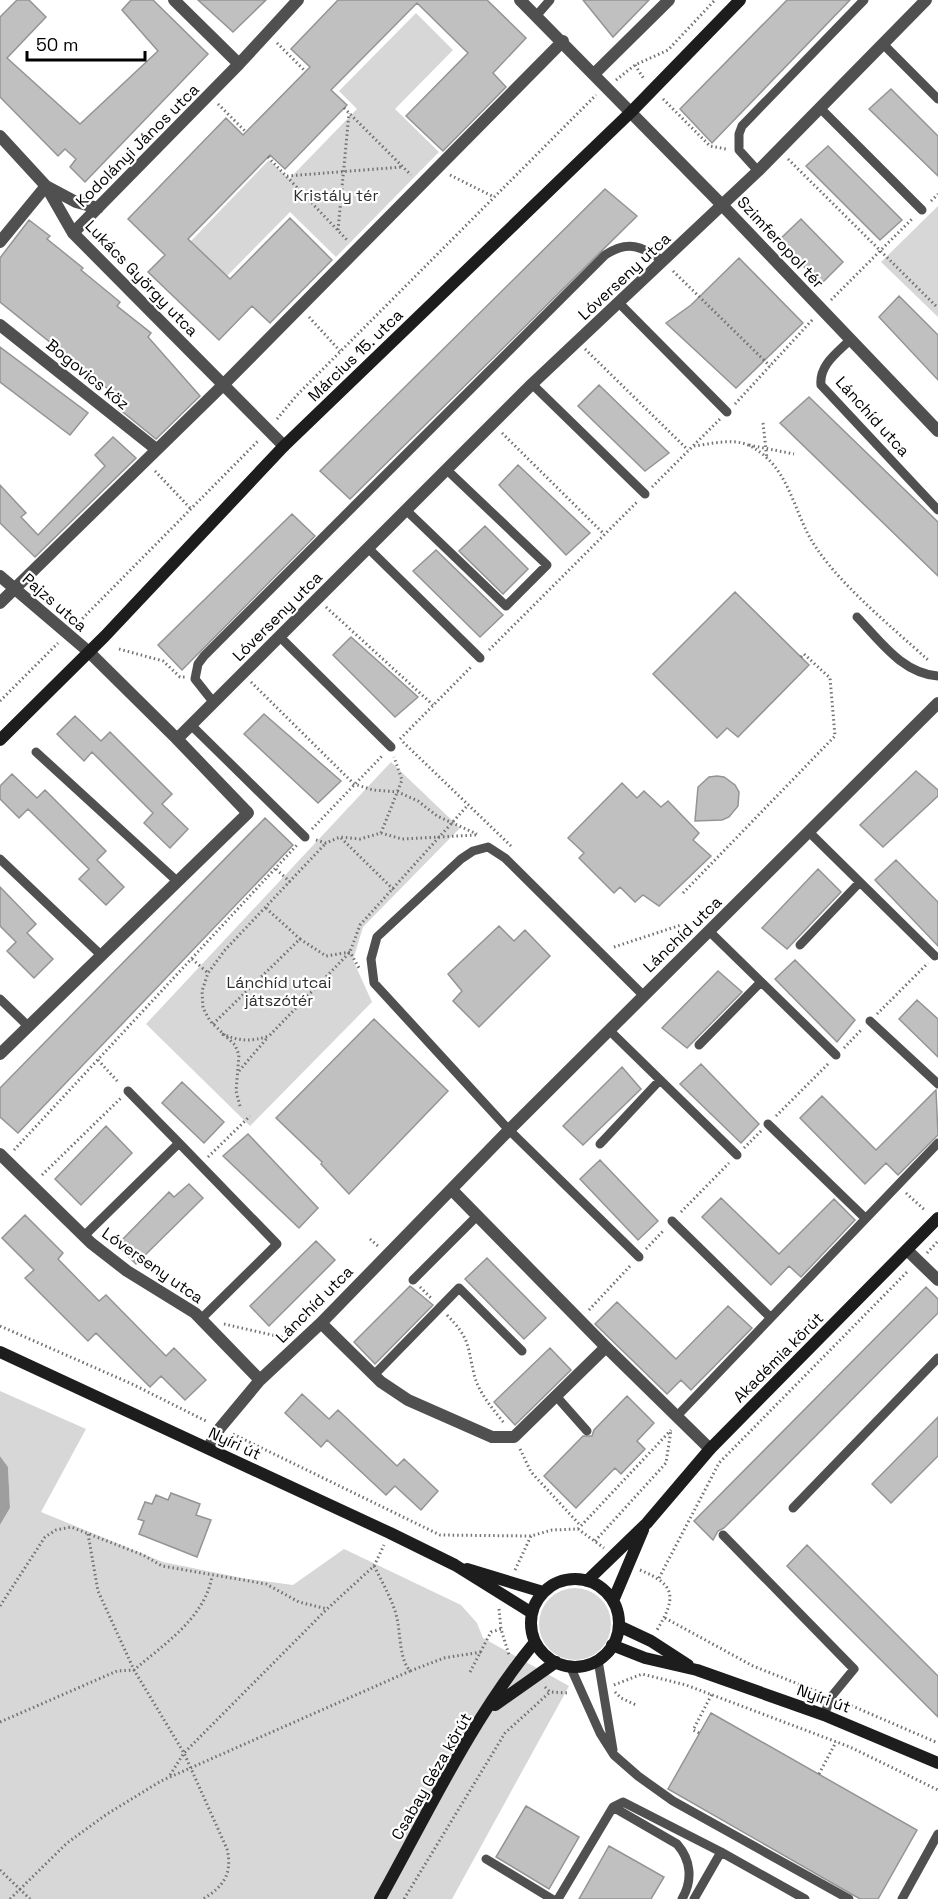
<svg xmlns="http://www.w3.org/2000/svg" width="938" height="1899" font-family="'Space Grotesk',sans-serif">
<rect width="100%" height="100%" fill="#fff"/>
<path fill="#d7d7d7" d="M416,13L453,50L395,109L439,152L336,257L290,212L227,276L191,241L269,160L289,179L357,109L339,91Z
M938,206V317L881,262Z
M391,762L460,828L363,927L353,960L372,1002L250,1126L146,1024Z
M0,1391L86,1429L41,1512L163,1562L242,1578L293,1585L344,1549L461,1605L477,1623L483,1638L569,1686L452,1899H0V1525L10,1508L8,1467L0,1456Z
M539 1624a36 36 0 1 1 72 0a36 36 0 1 1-72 0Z"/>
<path fill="#9e9e9e" d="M0,1456L8,1467L10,1508L0,1525Z"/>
<path fill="#c0c0c0" stroke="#949494" stroke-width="1.5" d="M17,0H29L46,17L7,58L80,124L158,51L122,10L131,0H153L208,54L85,182L70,167L76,159L65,149L58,156L0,97V17Z
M198,0H266L233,32Z
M338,0H487L526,38L493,73L506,87L443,151L406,116L468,53L417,3L331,90L347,105L285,169L270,155L188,239L230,279L290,218L332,260L270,323L252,306L219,340L148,272L165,255L128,219L226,118L243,135L310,67L291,49Z
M583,0H649L613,37Z
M787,0H850L712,143L680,109Z
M891,89L938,136V176L869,109Z
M828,146L902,220L880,240L806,166Z
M605,189L637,216L350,499L320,471Z
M801,219L843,262L821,284L778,241Z
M29,220L50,236L47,239L83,268L81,270L120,302L117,306L151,333L148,337L200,396L156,439L118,408L123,401L0,302V258Z
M739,258L803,323L736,388L666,323L691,305Z
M899,296L938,335V380L879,317Z
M0,347L88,413L70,435L0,382Z
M599,385L669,453L645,471L578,406Z
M809,397L938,522V576L780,423Z
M113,437L136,458L35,557L0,523V485L26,513L21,517L38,535L105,466L95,455Z
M518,465L590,533L566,555L499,485Z
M292,514L315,536L182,670L158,645Z
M485,526L528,569L503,594L459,551Z
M436,550L503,615L480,637L413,571Z
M735,592L809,665L738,737L727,728L717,738L653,674Z
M351,637L418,697L395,717L333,655Z
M264,714L341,781L318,803L244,734Z
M75,716L101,741L110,732L172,794L162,804L188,829L170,848L144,823L153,813L92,752L84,761L57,734Z
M916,771L938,790V796L883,847L860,825Z
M12,774L37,798L45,790L106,851L97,860L124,887L106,905L79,879L89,869L28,809L19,818L0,799V786Z
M717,776L724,777L735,785L739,792L738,806L729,817L722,820L695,821L698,787L709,777Z
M622,783L637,798L644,791L661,807L668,801L699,833L693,840L711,856L659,906L643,895L635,902L620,887L614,893L579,858L584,853L568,838Z
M265,818L293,845L18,1133L0,1117V1088Z
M896,860L938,902V946L875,880Z
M818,869L841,892L787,949L762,928Z
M0,887L36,924L27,933L53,959L34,978L7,951L16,942L0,926Z
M499,926L514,941L525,930L550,956L479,1027L453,1001L462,991L448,974Z
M795,960L855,1020L837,1042L775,979Z
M718,971L742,992L687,1048L662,1028Z
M917,1000L938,1019V1057L899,1019Z
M374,1019L448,1091L349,1194L321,1164L322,1162L276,1118Z
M701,1064L759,1124L741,1143L680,1084Z
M622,1067L641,1089L583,1145L563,1126Z
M182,1082L224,1122L204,1143L162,1103Z
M936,1090L938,1135L898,1175L886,1163L865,1184L800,1118L822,1096L876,1150Z
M106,1126L132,1153L81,1205L55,1179Z
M248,1134L318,1208L299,1228L223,1156Z
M600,1160L658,1221L638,1240L580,1179Z
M189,1184L203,1198L136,1264L117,1245L169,1192L174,1197Z
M721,1198L779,1254L834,1199L855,1220L801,1277L789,1266L771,1285L702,1217Z
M25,1215L63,1253L58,1259L99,1301L106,1295L166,1356L174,1348L206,1380L185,1400L161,1376L150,1387L96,1333L88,1341L25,1278L34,1270L2,1238Z
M316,1241L335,1260L269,1326L250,1306Z
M487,1258L546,1318L524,1339L465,1279Z
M410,1286L433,1305L375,1364L354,1342Z
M926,1287L938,1299V1313L724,1528L718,1531L713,1540L694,1521Z
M617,1302L676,1359L728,1306L752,1328L691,1390L681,1380L667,1394L595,1324Z
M550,1348L571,1370L515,1425L494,1402Z
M302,1394L329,1419L338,1410L397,1466L404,1459L438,1491L421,1510L395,1486L386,1495L327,1440L321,1447L285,1413Z
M627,1396L654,1423L637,1441L645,1449L621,1474L615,1468L576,1508L544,1476L583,1436H592L594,1430Z
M938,1417V1456L891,1503L872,1484Z
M171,1493L200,1504L196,1515L211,1520L197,1557L139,1534L144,1521L138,1519L145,1502L152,1504L156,1495L168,1500Z
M807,1545L938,1676V1717L787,1566Z
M711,1713L917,1830L878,1899H860L668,1789Z
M526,1806L579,1837L549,1889L496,1857Z
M609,1846L664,1877L651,1899H579Z"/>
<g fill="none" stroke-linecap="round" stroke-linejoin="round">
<path stroke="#727272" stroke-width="3" stroke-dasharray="1.5 3" stroke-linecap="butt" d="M277,43L305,71
M635,65L644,79
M616,80L635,65L668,50L715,0
M663,99L710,146L726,149
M218,104L246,132
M344,108L411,175
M268,157L347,240
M788,159L938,308
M450,175L494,197
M287,176L402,167
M931,201L938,194
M338,230L349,113
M673,271L770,366
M831,300L913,218
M309,317L340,351
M585,349L688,450
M735,404L814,318
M277,419L297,395L596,95
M763,423L767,459
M502,433L604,534
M749,445L794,454
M694,446C710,444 732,438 748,445C784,462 791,499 806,530C827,575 891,626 928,660
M155,471L191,509
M652,487L720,419
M326,607L433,705
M76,625L259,440
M119,649L163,661L180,677H185
M489,650L637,502
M251,682L354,784L373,790L398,792L418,801L437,816L477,834
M0,701L58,643
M400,739L471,667
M403,742L511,846
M312,829L382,756
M381,833L402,780L394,757
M341,838L394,890
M316,840L326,843L340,837L360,839L381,833L402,839L476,835
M276,869L290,882
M683,893L835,736L830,678L804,654L801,657
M266,908L300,939
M614,947L681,925
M192,959L208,973
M877,1014L928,963
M213,1024L300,939L326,956L350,952L359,968
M222,1034C239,1041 250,1042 269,1036L350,952L360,925L468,805
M844,1048L862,1029
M98,1060L119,1083
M239,1071L268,1037
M240,1106L236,1091L239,1055L235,1045L210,1021L203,1008L202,991L208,973L225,950L326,843
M776,1116L829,1063
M744,1148L761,1131
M14,1150L297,845
M208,1157L250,1116
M42,1175L121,1098
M906,1193L926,1211
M681,1212L729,1163
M370,1239L379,1247
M646,1249L664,1230
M927,1253L938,1241
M420,1287L432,1299
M589,1310L631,1265
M447,1315C470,1339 467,1344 474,1374C478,1392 493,1409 504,1423
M224,1324L285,1338
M0,1326L132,1384L208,1422
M233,1434L440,1535L531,1536L552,1530L578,1529L604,1548
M520,1449L531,1472L580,1525
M578,1529L671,1430
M88,1534L98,1591L134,1670L184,1753L227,1849C233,1874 223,1887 203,1899
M595,1541L666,1463L671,1430
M374,1566C381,1580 389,1594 394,1608C402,1628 397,1655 410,1671L444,1658L481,1652
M515,1570L531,1536
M640,1570C677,1585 676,1598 657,1630
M659,1578L719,1463L909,1270
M0,1606L45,1537L56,1530L71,1527L143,1555L162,1566L266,1584L299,1602L327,1609L374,1566L384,1545
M499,1609L501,1629L509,1655
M665,1618L753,1666L821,1693
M470,1672L491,1632L501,1629
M614,1685L642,1674L686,1685L850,1747L938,1790
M545,1687L550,1692L569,1693
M615,1692L621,1698L636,1705
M843,1702L938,1743
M0,1722L117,1671L134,1670C164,1644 205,1618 212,1576
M699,1733L693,1730L712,1694
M819,1774L836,1742
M170,1775L184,1753L327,1609
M0,1870L30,1899
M10,1899L67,1843L107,1814L161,1781L410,1671
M404,1899L505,1733L550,1692"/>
<path stroke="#505050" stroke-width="9" d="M537,15L550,0
M883,44L938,99
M820,108L922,210
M758,171L739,150V134L742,126L864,0
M619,303L727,412
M850,340C837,353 819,365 821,385L938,510
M532,384L645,494
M406,510L506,606L547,565L446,469
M368,548L480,658
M857,617C881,642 902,673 938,676
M280,637L391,747
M214,703L195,679L198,664L204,656L605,255C628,240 642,246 663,261
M191,725L305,837
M36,752L178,882
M809,832L935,956
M0,859L102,956
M709,931L836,1055
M800,945L860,882
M0,999L28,1026
M870,1021L938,1084
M609,1030L737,1155
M699,1045L761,982
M128,1091L179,1143
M768,1124L864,1217
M600,1144L660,1080
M672,1221L770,1317
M84,1236L179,1143L277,1244L201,1319
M639,1257L509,1130L374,983L371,959L377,937L461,859L473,851L488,847L505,858L643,995
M413,1280L477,1216
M374,1375L459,1288L522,1351
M556,1396L587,1431
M677,1416L938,1143
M793,1508L938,1358
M723,1535L854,1669L831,1697L824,1715
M598,1660L613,1750
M570,1666L600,1733L614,1755L638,1776L673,1801L849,1899
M613,1807L677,1844C691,1860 693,1880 682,1899
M721,1852L805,1899
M486,1859L552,1899
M558,1899L613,1807L623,1802L721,1852L694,1899
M902,1899L938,1834"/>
<path stroke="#505050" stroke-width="12" d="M174,0L239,64
M520,0L723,206L938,431
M594,74L669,0
M0,136L46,186L73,233L284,446
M73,233L239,64L298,0
M0,242L46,186L76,202L98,208
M0,325L156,449
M0,576L89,652L177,739
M0,603L223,385L563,41
M0,1054L248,813L177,739L532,384L758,171L926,0
M0,1154L91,1243L127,1271L195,1313L260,1380
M452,1190L606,1347L710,1449
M907,1250L938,1280
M321,1323L381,1382L408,1400L492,1437H514L606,1347
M208,1448L220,1428L260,1380L321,1323L509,1130L938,703"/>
<path stroke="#1d1d1d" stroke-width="12" d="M0,740L105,636L284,446L631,112L740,0
M0,1352L390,1533L455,1565L532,1613
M467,1569L543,1592
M531 1623a44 44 0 1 1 88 0a44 44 0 1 1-88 0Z
M587,1581L647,1523L710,1449L938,1218
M613,1601L643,1530
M619,1626L651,1641L688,1665
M612,1645L645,1658L697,1670L824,1715L938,1763
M495,1705L556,1662
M380,1899C428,1813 472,1718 535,1642"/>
</g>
<g text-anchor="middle" stroke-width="4.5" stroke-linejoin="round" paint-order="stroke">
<g font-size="16" fill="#000" stroke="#fff">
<text transform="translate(137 145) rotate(-45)" y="6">Kodolányi János utca</text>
<text transform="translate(781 242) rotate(47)" y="6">Szimferopol tér</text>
<text transform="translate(624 276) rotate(-43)" y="6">Lóverseny utca</text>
<text transform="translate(142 278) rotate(46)" y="6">Lukács György utca</text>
<text transform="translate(355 355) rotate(-44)" y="6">Március 15. utca</text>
<text transform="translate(88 374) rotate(39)" y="6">Bogovics köz</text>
<text transform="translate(873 416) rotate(48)" y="6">Lánchíd utca</text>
<text transform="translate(55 602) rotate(41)" y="6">Pajzs utca</text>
<text transform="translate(277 616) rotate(-45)" y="6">Lóverseny utca</text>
<text transform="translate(682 934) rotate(-44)" y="6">Lánchíd utca</text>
<text transform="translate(153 1265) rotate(35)" y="6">Lóverseny utca</text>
<text transform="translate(314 1304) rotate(-45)" y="6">Lánchíd utca</text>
<text transform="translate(778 1357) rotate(-45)" y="6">Akadémia körút</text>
<text transform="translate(235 1443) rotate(25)" y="6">Nyíri út</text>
<text transform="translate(824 1698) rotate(20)" y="6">Nyíri út</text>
<text transform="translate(431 1776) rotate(-60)" y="6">Csabay Géza körút</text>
</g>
<g font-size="16" fill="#2e2e2e" stroke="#fff">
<text x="336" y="201">Kristály tér</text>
<text x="279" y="988">Lánchíd utcai<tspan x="279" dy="18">játszótér</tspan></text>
</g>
</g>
<path d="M27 51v9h118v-9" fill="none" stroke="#000000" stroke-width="3"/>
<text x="36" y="51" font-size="18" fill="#000000" stroke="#ffffff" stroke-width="4.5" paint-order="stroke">50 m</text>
</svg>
